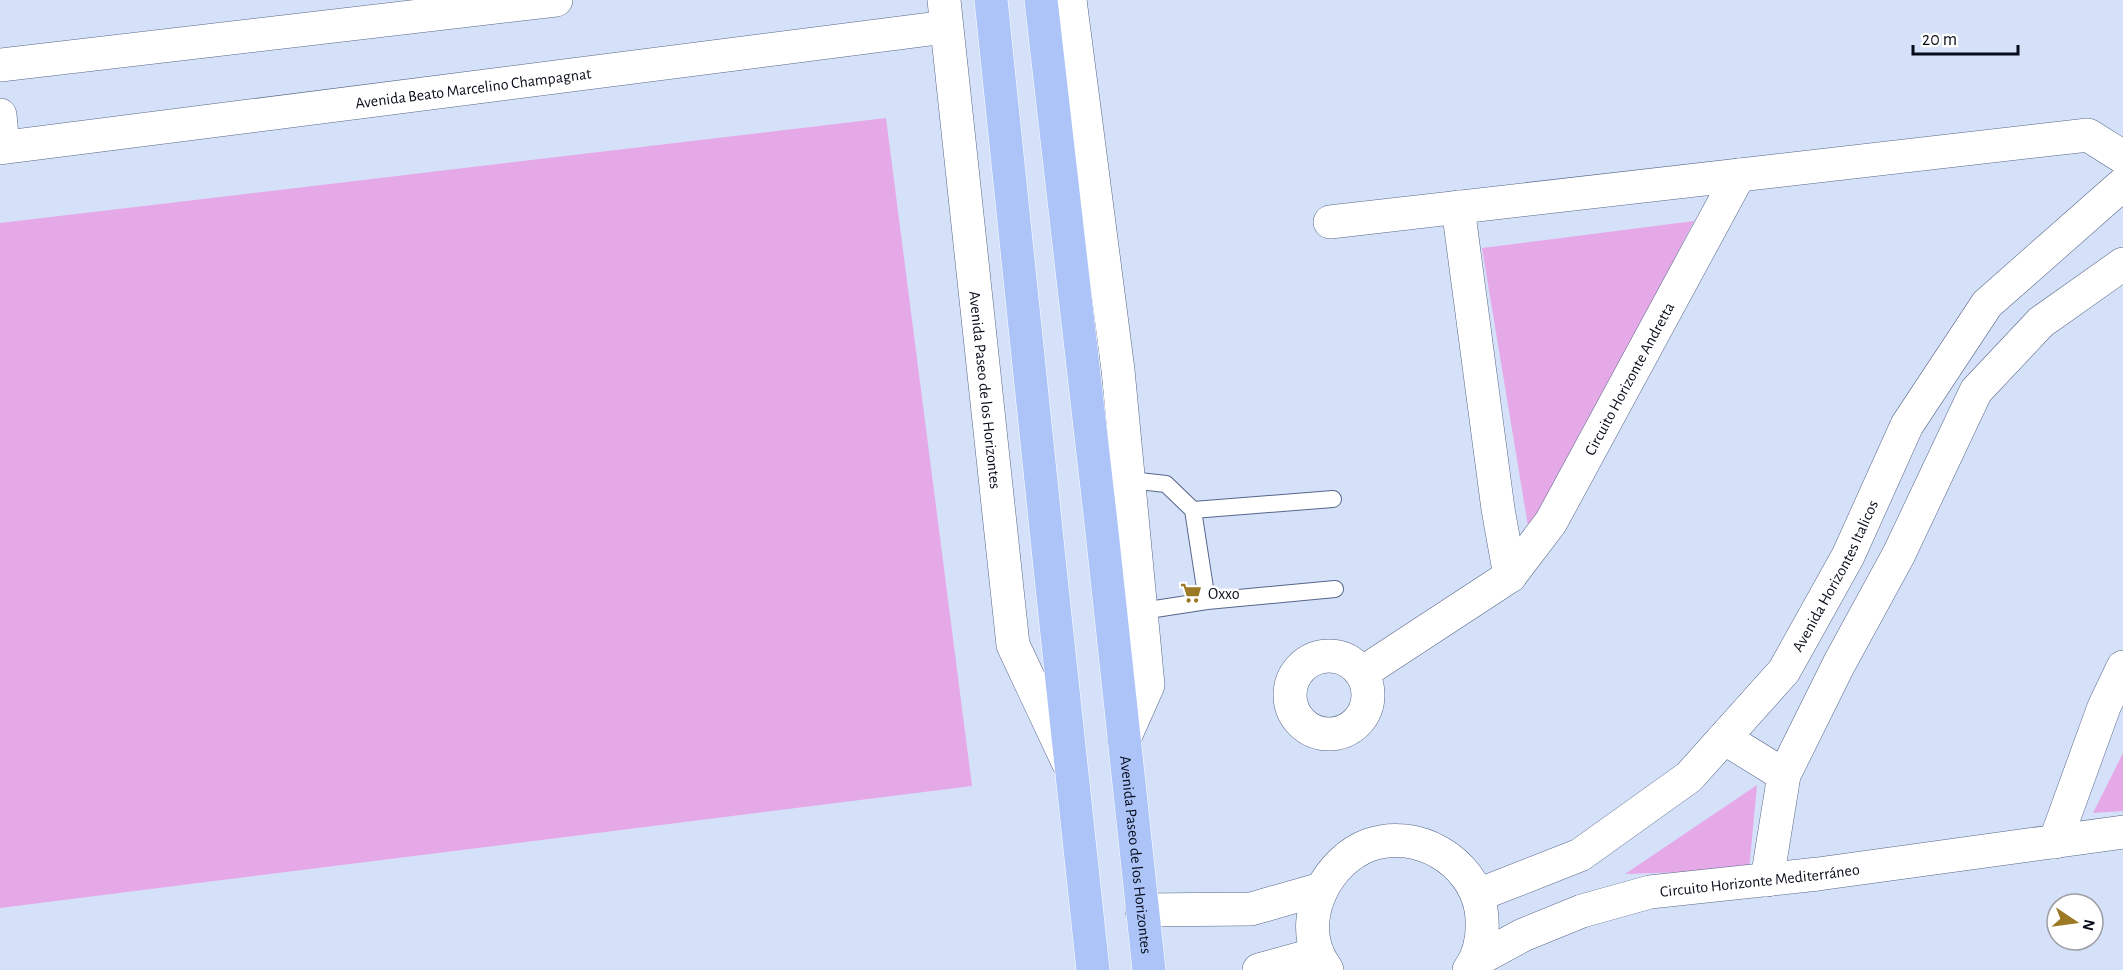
<svg xmlns="http://www.w3.org/2000/svg" width="2123" height="970" font-family="'Alegreya Sans',sans-serif">
<rect width="100%" height="100%" fill="#d5e1f9"/>
<path fill="#e6a9e8" d="M886,118L972,786L0,908V223Z
M1694,221L1530,538L1482,248Z
M2123,753V811L2093,813Z
M1757,785L1749,870L1625,874Z"/>
<g fill="none" stroke-linecap="round" stroke-linejoin="round">
<defs>
<path id="service" d="M1130,480L1166,484L1193,510L1207,601L1335,589
M1193,510L1333,499
M1142,611L1207,601"/>
<g id="minor">
<path d="M1458,207L1498,509L1510,576"/>
<path d="M1330,222L2088,135L2123,157"/>
<circle cx="1329" cy="695" r="39"/>
<path id="s1" d="M1362,673L1510,576L1551,522L1739,175"/>
<path d="M1724,738L1784,775"/>
<path d="M2055,842L2104,707L2123,667"/>
<path d="M1767,880L1784,775L1839,664L1899,554L1976,391L2041,322L2123,264"/>
<path id="s2" d="M1478,895L1580,855L1689,777L1784,671L1848,556L1907,425L1987,304L2123,184"/>
<path d="M1142,910L1251,909L1321,889"/>
<path id="s3" d="M1477,960L1523,935L1582,911L1650,892L1818,874L2123,832"/>
<path d="M1259,970L1317,954"/>
<path d="M1327,970C1324,965 1320,960 1318,954C1300,913 1329,860 1369,845C1416,828 1472,860 1481,909C1484,930 1482,952 1469,970"/>
</g>
<g id="tertiary">
<path id="s4" d="M944,0L1013,645L1068,762"/>
<path d="M1070,0L1118,370L1148,685L1124,739"/>
<path d="M0,65L556,0"/>
<path d="M0,115L3,147"/>
<path id="s5" d="M0,148L946,27"/>
</g>
<g id="primary">
<path d="M991,0C1027,323 1056,647 1093,970"/>
<path id="s6" d="M1041,0L1102,532L1149,970"/>
</g>
</defs>
<use href="#service" stroke="#566689" stroke-width="18"/>
<use href="#minor" stroke="#566689" stroke-width="34"/>
<use href="#tertiary" stroke="#566689" stroke-width="34"/>
<use href="#primary" stroke="#fff" stroke-width="34"/>
<use href="#service" stroke="#fff" stroke-width="16"/>
<use href="#minor" stroke="#fff" stroke-width="33"/>
<use href="#tertiary" stroke="#fff" stroke-width="33"/>
<use href="#primary" stroke="#adc4f8" stroke-width="33"/>
</g>
<defs>
<symbol id="supermarket-bare" viewBox="-9 -9 18 18"><path d="M-6-5.5h2.5l.6 2H6L4.5 2H-2.5L-4.4-4H-6ZM-1.5 3.2a1.3 1.3 0 1 0 .1 0ZM3 3.2a1.3 1.3 0 1 0 .1 0Z" fill="#9c7924" stroke="#fff" stroke-width="2.5" paint-order="stroke"/></symbol>
</defs>
<g fill-rule="evenodd">
<use href="#supermarket-bare" x="1176" y="578" width="30" height="30"/>
</g>
<g text-anchor="middle" stroke-width="5" stroke-linejoin="round" paint-order="stroke">
<g font-size="16" fill="#070d1a" stroke="#fff">
<text dy="6" stroke="none"><textPath href="#s5" startOffset="477">Avenida Beato Marcelino Champagnat</textPath></text>
<text dy="6" stroke="none"><textPath href="#s1" startOffset="408">Circuito Horizonte Andretta</textPath></text>
<text dy="6" stroke="none"><textPath href="#s4" startOffset="392">Avenida Paseo de los Horizontes</textPath></text>
<text dy="6" stroke="none"><textPath href="#s2" startOffset="494">Avenida Horizontes Italicos</textPath></text>
<text dy="6" stroke="none"><textPath href="#s6" startOffset="860">Avenida Paseo de los Horizontes</textPath></text>
<text dy="6" stroke="none"><textPath href="#s3" startOffset="297">Circuito Horizonte Mediterráneo</textPath></text>
</g>
<g font-size="16" fill="#070d1a" stroke="#fff" text-anchor="start">
<text x="1208" y="599">Oxxo</text>
</g>
</g>
<g transform="translate(2075 922) rotate(103)"><circle r="28" fill="#ffffff" stroke="#9c9ea3" stroke-width="1.5"/>
<path d="M0-4.5L10 22L0 15L-10 22Z" fill="#9c7924"/>
<text y="-9" font-size="16" font-weight="bold" text-anchor="middle" fill="#070d1a">N</text>
</g>
<path d="M1913 45v9h105v-9" fill="none" stroke="#070d1a" stroke-width="3"/>
<text x="1922" y="45" font-size="18" fill="#070d1a" stroke="#ffffff" stroke-width="4.5" paint-order="stroke">20 m</text>
</svg>
